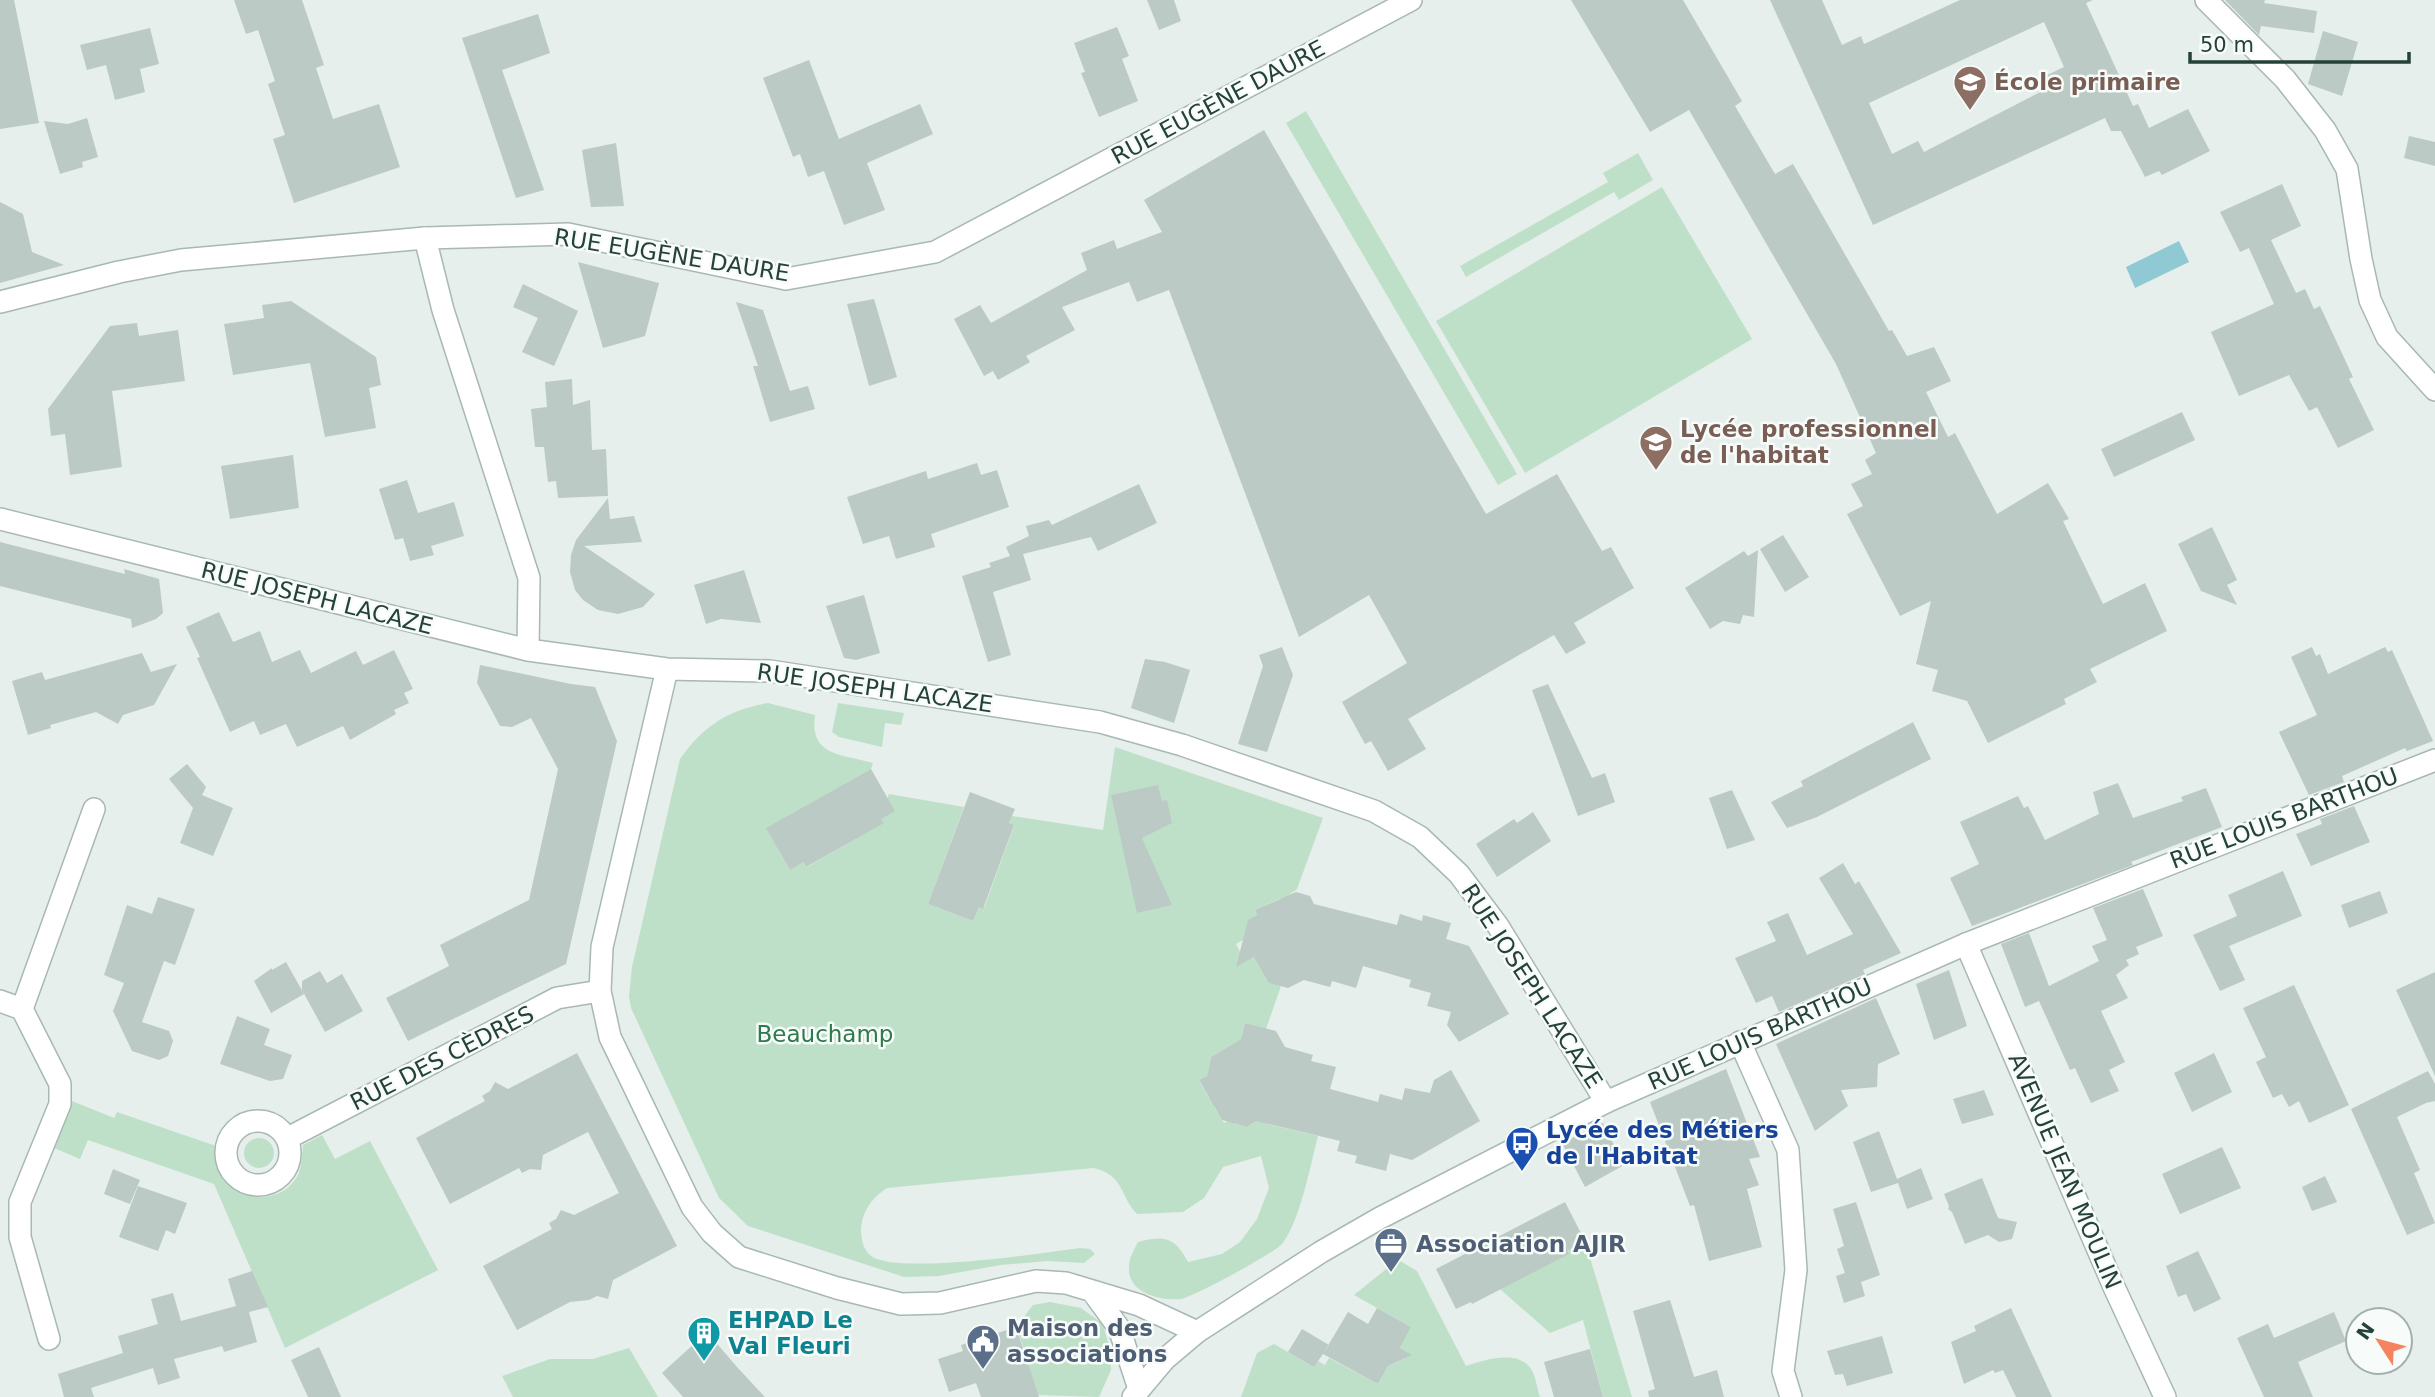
<svg xmlns="http://www.w3.org/2000/svg" width="2435" height="1397" font-family="'DejaVu Sans',sans-serif">
<rect width="100%" height="100%" fill="#e6efeb"/>
<path fill="#bfe0c8" d="M1306,111L1517,474L1498,485L1286,123Z
M1638,153L1653,180L1619,200L1614,192L1466,277L1460,266L1608,182L1603,173Z
M1662,187L1752,339L1525,473L1436,321Z
M768,703L815,715C809,756 841,754 873,763L871,769L767,828L790,870L804,862L807,867L883,823L881,819L889,794L964,807L928,904L973,921L979,907L984,908L1014,826L1009,823L1012,816L1103,830L1115,747L1323,818L1297,889L1281,901L1279,899L1255,910L1257,915L1248,921L1245,939L1236,944L1245,961L1254,957L1281,986L1266,1029L1245,1023L1241,1039L1211,1057L1207,1076L1199,1081L1209,1098L1217,1093L1214,1107L1224,1123L1232,1119L1235,1124L1247,1127L1272,1111L1268,1124L1318,1136C1310,1167 1301,1217 1283,1243C1277,1252 1193,1297 1181,1299C1160,1301 1127,1293 1129,1267C1129,1258 1134,1250 1138,1242C1164,1235 1175,1237 1188,1262L1222,1254L1240,1242L1257,1219L1269,1188L1261,1156L1223,1167L1204,1198L1183,1212L1137,1214C1119,1195 1125,1176 1094,1168L887,1188C872,1198 861,1212 861,1232C862,1241 863,1249 871,1256C898,1275 1043,1253 1080,1248L1090,1249L1095,1254L1084,1263L1047,1261L1001,1265L939,1276L904,1277L748,1226L719,1198L631,1008L629,996L632,967L680,759C703,726 728,710 768,703Z
M838,703L904,713L901,725L885,723L882,747L839,737L832,732Z
M72,1101L114,1118L117,1112L216,1146C218,1159 221,1171 230,1182C249,1202 282,1202 297,1177C302,1168 302,1155 303,1145L322,1135L335,1159L370,1141L438,1270L285,1348L214,1184L88,1140L80,1159L52,1147Z
M244 1153a15 15 0 1 1 30 0a15 15 0 1 1-30 0Z
M1585,1241L1632,1397H1603L1583,1320L1550,1333L1500,1289Z
M1400,1261L1417,1271L1466,1366C1484,1360 1518,1349 1531,1369C1536,1376 1537,1389 1540,1397H1241L1257,1353L1274,1344L1314,1367L1318,1361L1325,1365L1329,1358L1378,1384L1388,1366L1404,1359L1408,1353L1400,1348L1411,1327L1354,1295L1390,1266Z
M1050,1302L1081,1308L1103,1324L1110,1350L1111,1370L1099,1397L1038,1395L1021,1359L1027,1357L1016,1327L1033,1305Z
M629,1348L658,1397H513L502,1376L550,1359H593Z"/>
<path fill="#8ec9d4" d="M2179,241L2189,262L2135,288L2126,267Z"/>
<path fill="#bbcac4" fill-rule="evenodd" d="M0,0H14L39,123L0,129Z
M234,0H302L324,65L316,68L333,119L379,104L400,167L294,203L273,139L285,135L268,84L275,81L258,30L246,34Z
M1147,0H1174L1181,21L1159,30Z
M1571,0H1683L1742,101L1735,106L1775,174L1793,164L1889,331L1892,330L1907,356L1934,347L1951,381L1926,392L1948,437L1955,433L1997,514L2048,483L2069,519L2063,521L2103,604L2145,583L2167,631L2090,669L2097,682L2064,699L2066,704L1988,743L1967,701L1932,691L1938,670L1916,664L1931,601L1900,616L1847,514L1863,506L1851,484L1872,474L1865,460L1876,453L1836,364L1689,110L1650,132Z
M1770,0H1822L1842,45L1861,36L1864,44L1960,0H2093L2086,3L2133,106L2138,104L2149,128L2188,109L2210,151L2162,175L2159,171L2145,177L2121,131H2111L2105,118L1873,225ZM2044,22L2064,67L2039,79L2044,90L1924,152L1918,141L1892,154L1869,103Z
M2225,0H2265L2264,3L2317,11L2314,33L2261,26L2259,35Z
M538,14L550,53L502,70L544,190L516,198L462,38Z
M1117,27L1129,56L1122,59L1138,101L1099,117L1081,73L1085,72L1074,43Z
M150,28L159,64L140,69L145,92L115,100L106,65L87,70L80,45Z
M2323,31L2358,42L2342,96L2308,84Z
M809,60L839,139L920,104L933,134L867,163L885,210L844,225L824,171L808,177L800,154L793,157L763,78Z
M87,118L98,157L82,162L83,167L60,174L44,121L68,124Z
M1264,130L1486,514L1557,474L1602,551L1611,547L1634,588L1574,623L1586,643L1566,654L1554,635L1408,719L1426,749L1388,771L1371,741L1365,744L1342,702L1407,663L1369,595L1299,637L1169,290L1137,302L1129,282L1062,307L1075,330L1026,356L1030,362L998,380L993,371L984,376L954,319L980,305L991,323L1087,270L1081,253L1114,240L1117,249L1162,232L1144,200Z
M2409,136L2435,142V166L2404,158Z
M616,143L624,206L591,207L582,150Z
M2282,184L2301,226L2271,240L2296,293L2305,289L2314,309L2320,306L2353,377L2349,379L2374,430L2338,448L2317,407L2309,411L2289,375L2239,396L2211,332L2274,304L2249,248L2240,252L2220,212Z
M0,202L23,214L32,252L64,265L0,283Z
M578,262L659,283L645,336L603,348Z
M523,284L578,311L554,366L522,352L538,318L513,307Z
M874,299L897,377L869,386L847,304Z
M291,301L376,357L381,385L369,388L376,428L325,437L310,363L233,375L224,324L264,318L262,305Z
M736,302L763,310L790,391L808,386L815,409L770,422L753,366H758Z
M137,323L139,336L178,330L185,381L112,391L122,467L70,475L65,434L51,436L48,409L110,326Z
M572,379L573,405L590,400L592,450L606,449L608,496L558,498L556,481L548,482L544,447H535L531,409L547,407L545,382Z
M2182,412L2195,440L2114,477L2101,449Z
M293,455L299,508L230,519L221,466Z
M977,463L981,475L997,470L1009,507L931,534L935,547L896,559L889,536L863,544L847,497L926,471L928,479Z
M407,480L418,513L454,502L464,536L431,546L434,555L410,561L403,538L395,540L379,489Z
M1139,484L1157,523L1098,551L1091,537L1023,554L1031,580L993,592L1011,655L988,662L962,576L991,567L989,563L1010,556L1006,547L1029,536L1026,526L1049,520L1052,525Z
M608,498L610,519L634,516L642,542L584,546L655,594L643,607L618,614L598,610L583,600L575,590L570,572L571,555L576,540Z
M2212,527L2237,580L2227,585L2237,605L2201,591L2178,544Z
M1783,535L1809,577L1785,592L1760,549Z
M0,542L125,574L124,569L159,579L163,613L156,619L132,628L131,619L0,586Z
M1758,550L1754,617L1743,615L1740,624L1723,621L1710,629L1685,588L1744,551L1748,556Z
M744,570L761,623L721,619L706,624L694,585Z
M864,595L880,653L856,660L844,658L826,606Z
M219,612L233,642L260,631L272,662L300,650L311,673L356,651L363,665L394,650L413,689L404,693L409,703L394,710L396,714L350,740L343,726L297,747L286,724L260,735L254,721L230,732L197,658L200,657L186,627Z
M1282,647L1293,675L1267,752L1238,744L1263,666L1259,655Z
M2312,647L2316,656L2320,654L2328,674L2385,647L2388,652L2392,650L2433,741L2407,751L2405,748L2342,776L2344,782L2309,795L2279,732L2317,715L2291,657Z
M142,653L151,672L177,664L154,705L123,715L118,724L96,712L50,725L51,728L28,735L12,681L42,672L45,680Z
M1145,659L1165,662L1190,670L1174,723L1131,708Z
M480,665L571,684L595,687L617,741L566,964L408,1041L386,998L449,966L440,945L529,900L558,769L531,718L512,727L500,726L477,683Z
M1548,684L1592,778L1605,773L1615,802L1578,816L1532,690Z
M1913,722L1931,759L1817,817L1787,828L1771,802L1803,786L1801,781Z
M187,764L206,787L202,795L233,808L213,856L180,843L193,808L169,779Z
M871,769L895,811L881,819L884,823L806,867L804,862L790,870L766,828Z
M2118,783L2133,818L2183,801L2181,797L2206,788L2222,827L2131,862L2133,865L1972,926L1950,878L1979,864L1960,822L2018,796L2024,808L2028,806L2045,840L2099,814L2093,792Z
M1158,785L1162,801L1167,800L1172,823L1142,838L1172,905L1137,913L1111,795Z
M1732,790L1755,840L1727,849L1709,798Z
M970,792L1015,809L1009,823L1014,825L983,909L979,907L973,921L928,904Z
M2354,806L2370,842L2311,866L2296,834L2322,824L2320,819Z
M1533,812L1551,841L1497,877L1476,844L1514,819L1517,823Z
M1843,863L1855,884L1859,881L1901,953L1863,970L1865,974L1779,1012L1772,996L1756,1003L1735,958L1776,941L1767,922L1788,913L1807,955L1853,934L1819,878Z
M2283,871L2302,916L2229,946L2245,980L2220,991L2193,935L2237,916L2228,895Z
M2143,889L2163,936L2136,947L2139,954L2126,960L2129,965L2116,975L2128,998L2101,1011L2125,1062L2109,1070L2119,1091L2091,1103L2075,1068L2070,1070L2039,1001L2025,1007L2001,944L2029,933L2049,986L2099,961L2092,946L2107,940L2093,908Z
M2380,891L2388,913L2349,928L2341,905Z
M1296,892L1310,896L1314,904L1397,925L1400,914L1422,921L1423,915L1451,923L1446,939L1469,946L1509,1014L1459,1042L1447,1025L1451,1012L1427,1006L1431,993L1409,987L1411,980L1363,966L1356,988L1332,981L1330,987L1304,980L1288,988L1269,983L1254,957L1236,967L1248,920L1257,915L1255,910Z
M158,897L195,909L175,965L164,961L142,1022L169,1031L173,1041L168,1056L159,1060L132,1051L113,1011L124,983L104,975L127,905L152,914Z
M286,962L304,994L271,1013L254,981L272,968V970Z
M1949,970L1967,1026L1934,1040L1916,984Z
M320,971L327,983L342,974L363,1011L325,1032L302,990V981Z
M2435,972V1076L2396,990Z
M2294,985L2349,1105L2309,1123L2299,1101L2289,1107L2282,1094L2273,1098L2256,1062L2266,1057L2243,1008Z
M1876,998L1900,1054L1878,1064L1877,1087L1841,1090L1848,1106L1815,1131L1776,1044Z
M237,1016L270,1029L264,1045L292,1055L283,1079L270,1081L220,1064Z
M1245,1023L1276,1031L1285,1047L1313,1055L1311,1061L1336,1067L1330,1089L1378,1102L1380,1094L1402,1100L1405,1088L1430,1093L1434,1080L1451,1070L1480,1121L1412,1160L1390,1154L1386,1171L1355,1163L1357,1156L1337,1151L1340,1141L1256,1121L1247,1127L1222,1120L1199,1080L1207,1076L1211,1057L1241,1039Z
M577,1053L677,1246L613,1280L608,1299L597,1296L589,1300L570,1302L517,1330L483,1266L552,1229L549,1223L556,1219L561,1210L574,1215L619,1193L588,1132L543,1155L541,1170L530,1169L522,1173L519,1168L450,1204L416,1138L485,1101L482,1096L490,1091L495,1082L508,1089Z
M2214,1053L2232,1092L2192,1112L2174,1073Z
M1726,1069L1760,1157L1749,1159L1759,1185L1747,1189L1762,1247L1709,1261L1694,1205L1690,1206L1650,1102Z
M2428,1071L2435,1084V1101L2426,1103L2397,1117L2420,1170L2414,1173L2435,1223L2407,1235L2351,1109Z
M1984,1090L1994,1115L1962,1124L1953,1099Z
M1603,1123L1624,1165L1585,1187L1562,1143Z
M1879,1131L1897,1179L1921,1168L1933,1199L1907,1209L1898,1183L1871,1192L1853,1142Z
M2222,1147L2241,1188L2180,1214L2162,1174Z
M113,1169L140,1180L130,1204L104,1194Z
M2325,1176L2337,1202L2312,1211L2302,1187Z
M1982,1178L1998,1218L2017,1222L2012,1239L1999,1242L1988,1235L1965,1244L1952,1212L1948,1209L1949,1206L1944,1194Z
M138,1186L187,1203L175,1234L166,1230L158,1251L119,1237Z
M1565,1202L1585,1241L1567,1251L1569,1254L1472,1304L1471,1302L1456,1309L1436,1269Z
M1856,1202L1880,1275L1861,1282L1865,1296L1844,1303L1836,1276L1845,1273L1837,1249L1844,1246L1833,1209Z
M2198,1251L2221,1299L2194,1312L2186,1294L2178,1297L2166,1266Z
M252,1271L268,1307L249,1312L257,1342L224,1352L222,1346L174,1359L180,1378L158,1385L153,1368L91,1388L94,1397H64L58,1374L123,1353L118,1336L158,1324L151,1299L173,1293L181,1321L236,1306L228,1279Z
M1670,1300L1694,1377L1717,1370L1724,1397H1649L1648,1391L1655,1389L1633,1311Z
M1377,1308L1411,1327L1400,1348L1412,1355L1388,1366L1378,1384L1323,1354L1348,1312L1368,1324Z
M2011,1308L2052,1397H2016L2003,1370L1995,1373L1993,1370L1964,1384L1951,1342L1976,1331L1974,1326Z
M2334,1312L2346,1341L2298,1362L2313,1397H2264L2237,1338L2268,1324L2274,1338Z
M1016,1327L1039,1397H981L976,1383L949,1392L938,1359L963,1351L961,1345Z
M1302,1329L1329,1345L1314,1367L1288,1352Z
M707,1332L737,1367L765,1397H683L662,1373Z
M1882,1336L1893,1373L1847,1386L1843,1374L1835,1375L1827,1351Z
M319,1347L325,1360L341,1397H308L297,1373L291,1360Z
M1590,1349L1603,1397H1554L1544,1362Z"/>
<g fill="none" stroke-linecap="round" stroke-linejoin="round">
<defs>
<path id="minor" d="M2206,0L2285,79L2325,130L2347,169L2361,259L2370,300L2387,337L2435,390
M425,238L443,310L529,578L528,650
M0,519L528,650L667,669L770,671L1100,722L1182,745L1374,811L1420,837L1459,874L1498,926L1606,1102
M667,669L602,947L600,991L610,1037L692,1207L712,1233L739,1257L837,1288L901,1304L940,1303L1036,1281L1066,1283L1139,1305L1197,1332
M1966,944L2114,1287L2165,1397
M0,1001L22,1009
M1740,1042L1788,1150L1796,1270L1783,1371L1791,1397
M226 1153a32 32 0 1 1 64 0a32 32 0 1 1-64 0Z
M288,1138L557,998L600,991
M1092,1291L1119,1328L1139,1389
M49,1339L20,1237V1202L60,1104V1084L22,1009L94,809"/>
<path id="tertiary" d="M0,302L119,272L181,260L425,238L568,234L786,279L935,252L1411,0
M1133,1397L1165,1359L1197,1332L1321,1252L1380,1218L1606,1102L1966,944L2435,760"/>
</defs>
<use href="#minor" stroke="#a8b8b2" stroke-width="24"/>
<use href="#tertiary" stroke="#a8b8b2" stroke-width="24"/>
<use href="#minor" stroke="#fff" stroke-width="21"/>
<use href="#tertiary" stroke="#fff" stroke-width="21"/>
</g>
<defs>
<symbol id="school-pin" viewBox="-11 -11 22 30"><path d="M0 17L-7.5 6A9.5 9.5 0 1 1 7.5 6Z" fill="#8d6e63" stroke="#f7fbf9"/><path d="M0-5L7-2L0 1L-7-2ZM-4 1L0 2.5L4 1V4Q0 6-4 4Z" fill="#fff"/></symbol>
<symbol id="bus-pin" viewBox="-11 -11 22 30"><path d="M0 17L-7.5 6A9.5 9.5 0 1 1 7.5 6Z" fill="#1a4fb4" stroke="#f7fbf9"/><path d="M-5-6H5V4H4V6H2V4H-2V6H-4V4H-5ZM-3.5-4V0h7V-4ZM-3.5 1.2v1.5H-2V1.2ZM2 1.2v1.5H3.5V1.2Z" fill="#fff"/></symbol>
<symbol id="office-pin" viewBox="-11 -11 22 30"><path d="M0 17L-7.5 6A9.5 9.5 0 1 1 7.5 6Z" fill="#5c6f8a" stroke="#f7fbf9"/><path d="M-6-3h4V-5.5h4V-3h4V5H-6ZM-1-4.5V-3h2v-1.5ZM-6 0V1H6V0Z" fill="#fff"/></symbol>
<symbol id="building-pin" viewBox="-11 -11 22 30"><path d="M0 17L-7.5 6A9.5 9.5 0 1 1 7.5 6Z" fill="#0f9aa8" stroke="#f7fbf9"/><path d="M-4-6H4V6H1V3H-1V6H-4ZM-2.5-4.3h1.7v1.8h-1.7ZM.8-4.3h1.7v1.8H.8ZM-2.5-1h1.7V.8h-1.7ZM.8-1h1.7V.8H.8Z" fill="#fff"/></symbol>
<symbol id="civic-pin" viewBox="-11 -11 22 30"><path d="M0 17L-7.5 6A9.5 9.5 0 1 1 7.5 6Z" fill="#5c6f8a" stroke="#f7fbf9"/><path d="M-.6-6.5H3V-4.5H.6V-3L4-1V1h2V6H-6V1h2V-1L-.6-3ZM-1.2 2.5V6h2.4V2.5Z" fill="#fff"/></symbol>
</defs>
<g fill-rule="evenodd">
<use href="#school-pin" x="1951" y="63" width="38" height="52"/>
<use href="#school-pin" x="1637" y="423" width="38" height="52"/>
<use href="#bus-pin" x="1503" y="1124" width="38" height="52"/>
<use href="#office-pin" x="1372" y="1225" width="38" height="52"/>
<use href="#building-pin" x="685" y="1314" width="38" height="52"/>
<use href="#civic-pin" x="964" y="1322" width="38" height="52"/>
</g>
<g text-anchor="middle" stroke-width="5" stroke-linejoin="round" paint-order="stroke">
<g font-size="23" font-weight="bold" fill="#785e54" stroke="#f7fbf9" text-anchor="start">
<text x="1994" y="90">École primaire</text>
<text x="1680" y="437">Lycée professionnel<tspan x="1680" dy="26">de l'habitat</tspan></text>
</g>
<g font-size="23" fill="#24423a" stroke="#f7fbf9">
<text transform="translate(1218 102) rotate(-28)" y="8">RUE EUGÈNE DAURE</text>
<text transform="translate(672 255) rotate(9)" y="8">RUE EUGÈNE DAURE</text>
<text transform="translate(317 598) rotate(14)" y="8">RUE JOSEPH LACAZE</text>
<text transform="translate(875 688) rotate(8)" y="8">RUE JOSEPH LACAZE</text>
<text transform="translate(2284 818) rotate(-21)" y="8">RUE LOUIS BARTHOU</text>
<text transform="translate(1532 986) rotate(57)" y="8">RUE JOSEPH LACAZE</text>
<text transform="translate(1760 1034) rotate(-24)" y="8">RUE LOUIS BARTHOU</text>
<text transform="translate(442 1058) rotate(-27)" y="8">RUE DES CÈDRES</text>
<text transform="translate(2065 1171) rotate(67)" y="8">AVENUE JEAN MOULIN</text>
</g>
<g font-size="23" fill="#2d7a4b" stroke="#f7fbf9">
<text x="825" y="1042">Beauchamp</text>
</g>
<g font-size="23" font-weight="bold" fill="#164399" stroke="#f7fbf9" text-anchor="start">
<text x="1546" y="1138">Lycée des Métiers<tspan x="1546" dy="26">de l'Habitat</tspan></text>
</g>
<g font-size="23" font-weight="bold" fill="#4e5e75" stroke="#f7fbf9" text-anchor="start">
<text x="1416" y="1252">Association AJIR</text>
<text x="1007" y="1336">Maison des<tspan x="1007" dy="26">associations</tspan></text>
</g>
<g font-size="23" font-weight="bold" fill="#0d838f" stroke="#f7fbf9" text-anchor="start">
<text x="728" y="1328">EHPAD Le<tspan x="728" dy="26">Val Fleuri</tspan></text>
</g>
</g>
<g transform="translate(2379 1341) rotate(306)"><circle r="33" fill="#f7fbf9" stroke="#a3b1ad" stroke-width="2"/>
<path d="M0-5L12 26L0 18L-12 26Z" fill="#f4845f"/>
<text y="-10" font-size="19" font-weight="bold" text-anchor="middle" fill="#24423a">N</text>
</g>
<path d="M2190 52v10h219v-10" fill="none" stroke="#24423a" stroke-width="3.5"/>
<text x="2200" y="52" font-size="21" fill="#24423a" stroke="#f7fbf9" stroke-width="5" paint-order="stroke">50 m</text>
</svg>
